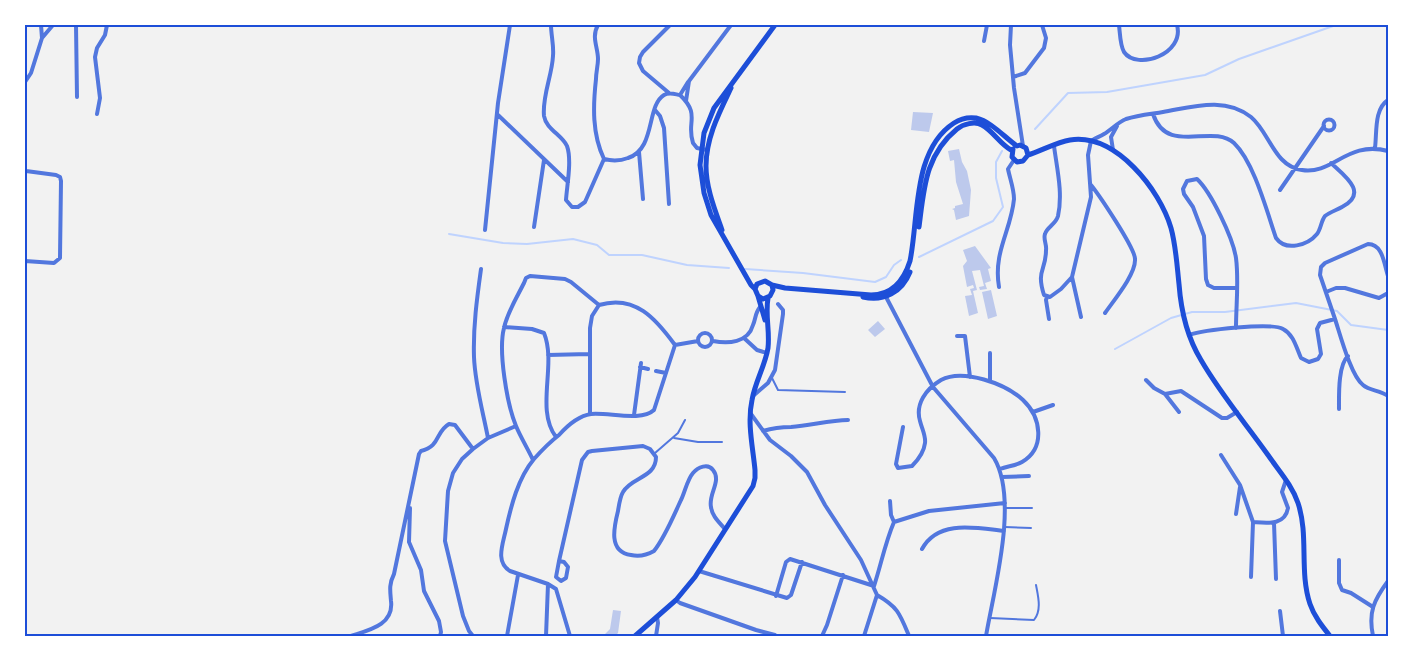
<svg xmlns="http://www.w3.org/2000/svg" width="1413" height="661" font-family="'Titillium Web',sans-serif">
<rect width="100%" height="100%" fill="#f2f2f2"/>
<g fill="none" stroke-linecap="round" stroke-linejoin="round">
<path stroke="#bfd3fe" stroke-width="2" d="M1035,129L1068,93L1107,92L1205,75L1239,59L1336,25
M449,234L503,243L527,244L573,239L597,245L609,255H642L687,265L729,268
M919,257L993,221L1003,207L996,178V162L1002,151
M745,269L803,273L875,282L886,277L894,265L901,260
M1115,349L1171,318L1192,312H1225L1296,303L1337,311L1351,325L1388,330"/>
</g>
<path fill="#bdc9ec" d="M913,112L933,113L929,132L911,130Z
M959,149L962,162L967,171L971,190L969,216L956,220L954,210L952,209L955,208V206L963,204L956,182L954,160L950,161L948,151Z
M975,246L991,268L988,269L991,281L985,283L987,289L980,290L979,287L984,286L980,270L972,271L977,290L973,291L978,313L969,316L965,296L972,295L970,289L974,288L973,285L967,287L963,266L967,261L963,250Z
M991,290L997,316L988,319L982,292Z
M878,321L885,329L875,337L868,330Z
M613,610L621,611L618,633L615,636H603L610,629Z"/>
<g fill="none" stroke-linecap="round" stroke-linejoin="round">
<path stroke="#5277de" stroke-width="2" d="M772,378L778,390L845,392
M674,438L698,442H722
M655,453L678,433L685,420
M1006,508H1032
M1005,527L1031,528
M990,618L1034,620C1042,610 1038,596 1036,585"/>
<path stroke="#5277de" stroke-width="4" d="M41,25L42,38
M76,25L77,97
M551,25C551,35 554,45 553,56C552,76 542,96 544,116C546,129 562,135 567,146C572,160 567,185 566,200L572,207H578L585,202L604,159
M598,25C591,37 598,47 598,59C598,66 596,72 596,79C593,106 592,134 604,159
M1011,25L1010,45L1014,88L1023,146
M1119,25C1120,33 1120,45 1124,52C1137,71 1185,54 1177,25
M984,41L987,25
M1013,77L1025,73L1044,48L1046,38L1042,25
M25,82L31,73L42,38L53,25
M669,93L643,71L639,63L640,57L643,52L670,25
M680,95C701,115 686,122 693,143L697,148L707,150
M680,95L688,82
M686,101L689,81L731,25
M655,110L660,116L664,128L669,204
M97,114L100,98L95,57L97,48L105,35L107,25
M1153,114C1167,156 1212,123 1234,143C1254,162 1267,212 1276,238C1286,252 1308,245 1317,234C1321,229 1321,221 1325,216C1330,212 1337,210 1342,207C1369,193 1345,176 1331,163
M498,115L568,182
M1323.5 125a5.5 5.5 0 1 1 11 0a5.5 5.5 0 1 1-11 0Z
M1054,146C1057,169 1063,193 1058,216C1056,224 1047,227 1045,234C1043,239 1047,245 1046,250C1046,271 1036,270 1044,295L1050,297L1061,289L1072,277
M1375,148C1377,132 1374,109 1388,100
M1113,150L1111,137L1117,126
M639,152L643,199
M604,159C612,161 620,161 628,158C656,149 646,106 664,95C669,92 674,94 680,95
M1091,185C1099,195 1135,248 1135,259C1136,274 1114,300 1105,313
M1280,190L1324,126
M25,206V82
M534,227L544,160
M485,230L498,103L510,25
M25,261L54,263L60,258L61,181L60,177L56,175L26,171
M25,261V276
M481,269C477,298 473,327 474,357C475,384 483,412 488,438
M999,287C993,252 1011,231 1014,199C1014,189 1010,179 1008,169L1014,160
M1326,292L1336,288H1345L1379,298L1388,293
M885,295L933,387L994,458C1019,500 994,589 986,636
M1047,297L1046,300L1049,319
M1081,317L1072,277L1091,197L1088,155L1091,141C1095,138 1099,137 1104,134C1111,130 1118,122 1126,119C1138,115 1151,114 1163,112C1192,107 1225,96 1251,117C1270,133 1274,166 1302,170C1333,175 1347,140 1388,151
M1335,319L1320,275L1321,267L1325,263L1368,244C1383,244 1384,264 1388,276
M504,327L532,329L544,333C557,365 535,409 556,437
M1236,328C1236,305 1239,281 1236,258C1233,238 1211,192 1197,179L1187,181L1183,189L1184,194L1193,207L1204,236L1206,279L1208,285L1214,288H1236
M698 340a7 7 0 1 1 14 0a7 7 0 1 1-14 0Z
M1189,335C1203,330 1271,322 1283,329C1294,335 1296,347 1301,358L1309,362L1318,359L1321,354L1317,329L1320,323L1335,319C1340,334 1351,376 1363,385C1370,391 1380,390 1388,396
M957,336H965L970,377
M744,338L757,350L767,353
M713,341C728,344 748,343 753,325C756,318 755,313 760,307
M675,345L698,341
M548,355L589,354
M640,367L648,369
M656,371L666,373
M990,380V353
M1146,380L1154,388L1165,394
M753,396L768,383L775,370L783,314V310L778,304
M1339,409C1339,395 1338,365 1348,356
M1033,412L1053,405
M1179,412L1165,394L1181,391L1222,418H1227L1237,412
M590,414V328L592,316L599,305C635,294 656,319 675,345
M751,414L770,440L791,456L807,472L825,505L861,560L877,595
M634,415L641,363
M903,427L896,464L898,468L912,466C918,460 924,452 925,443C926,436 922,429 920,421C915,404 926,389 941,380C963,368 1006,384 1023,400C1041,417 1046,448 1022,462C1015,466 1007,466 1000,469
M763,431C773,428 781,427 791,427C810,426 829,420 848,420
M1221,455L1240,485L1253,522C1267,523 1285,526 1288,508L1282,492L1286,480
M533,460C528,449 521,438 516,426C507,404 498,351 504,328C507,313 517,297 524,283L526,278L530,276L565,279L571,282L599,305
M1002,477L1029,476
M410,508L409,542L421,570L424,591L439,621L441,632L440,636
M1236,514L1240,487
M894,522L929,511L1005,503
M1274,523L1276,579
M922,549C938,519 977,528 1004,531
M1339,560V583L1342,590L1351,593L1373,607
M559,561L564,562L568,567L566,578L561,581L556,577L559,561L582,460L588,452L592,451L643,446L650,449L656,457C656,478 631,477 623,492C620,497 619,505 618,511C614,527 608,552 631,555C640,557 647,555 654,551C665,537 673,517 681,500C685,492 687,480 693,473C698,467 708,463 713,470C722,481 708,494 711,507C712,516 719,522 725,529
M699,571L787,598L791,595L802,562
M1251,577L1253,522
M874,586C881,565 885,543 894,522L891,515L890,501
M877,595C898,607 900,614 909,636
M776,596L786,562L790,559L874,586
M676,600L680,603L756,630L775,635
M1280,611L1283,636
M351,636C369,630 394,625 391,601C390,590 389,584 394,574L419,454L421,451C441,446 435,432 449,424L455,425L473,449
M473,636L469,631L463,616L445,541L448,491L453,473L462,459L473,449L488,438L516,426
M507,636L518,575
M546,636L548,584
M570,636L556,589L548,584L510,571C495,562 503,544 506,529C511,506 518,478 534,459C542,450 550,442 559,435C567,426 578,416 591,414C608,412 641,422 654,410L675,345
M656,636L658,623L657,617
M822,636L827,625L843,575
M864,636L877,595
M1373,636C1368,612 1374,600 1388,581"/>
<path stroke="#1d4ed8" stroke-width="5" d="M1013,149L1012,157L1017,162L1023,161L1028,155
M1028,155C1041,151 1057,142 1070,140C1116,133 1160,190 1171,228C1176,246 1177,266 1179,284C1181,311 1187,337 1201,360C1220,393 1246,424 1268,455C1279,471 1292,485 1298,503C1309,536 1299,571 1310,604C1314,616 1322,626 1330,636
M919,227C924,189 925,155 957,129C963,124 975,121 982,125C993,131 1000,144 1011,150
M722,230C715,210 706,188 706,166C706,138 719,113 731,88
M772,285L785,288L871,295C892,295 904,280 910,261C919,218 912,150 954,123C960,119 968,117 976,118C992,122 1004,137 1017,146L1020,145L1026,148L1028,155
M755,289L757,284L765,281L772,285L773,290L770,296L763,299L758,296L755,289L751,285L711,215L704,193L700,165L704,133L714,108L775,25
M758,296L765,320
M863,297C884,302 902,292 910,272
M635,636L676,600L695,577L753,486L755,478V470C753,448 747,423 752,400C755,382 765,366 768,348C770,331 765,315 768,298"/>
</g>
<rect width="1413" height="661" fill="none" stroke="#ffffff" stroke-width="52"/>
<rect x="26" y="26" width="1361" height="609" fill="none" stroke="#1d4ed8" stroke-width="2"/>
</svg>
